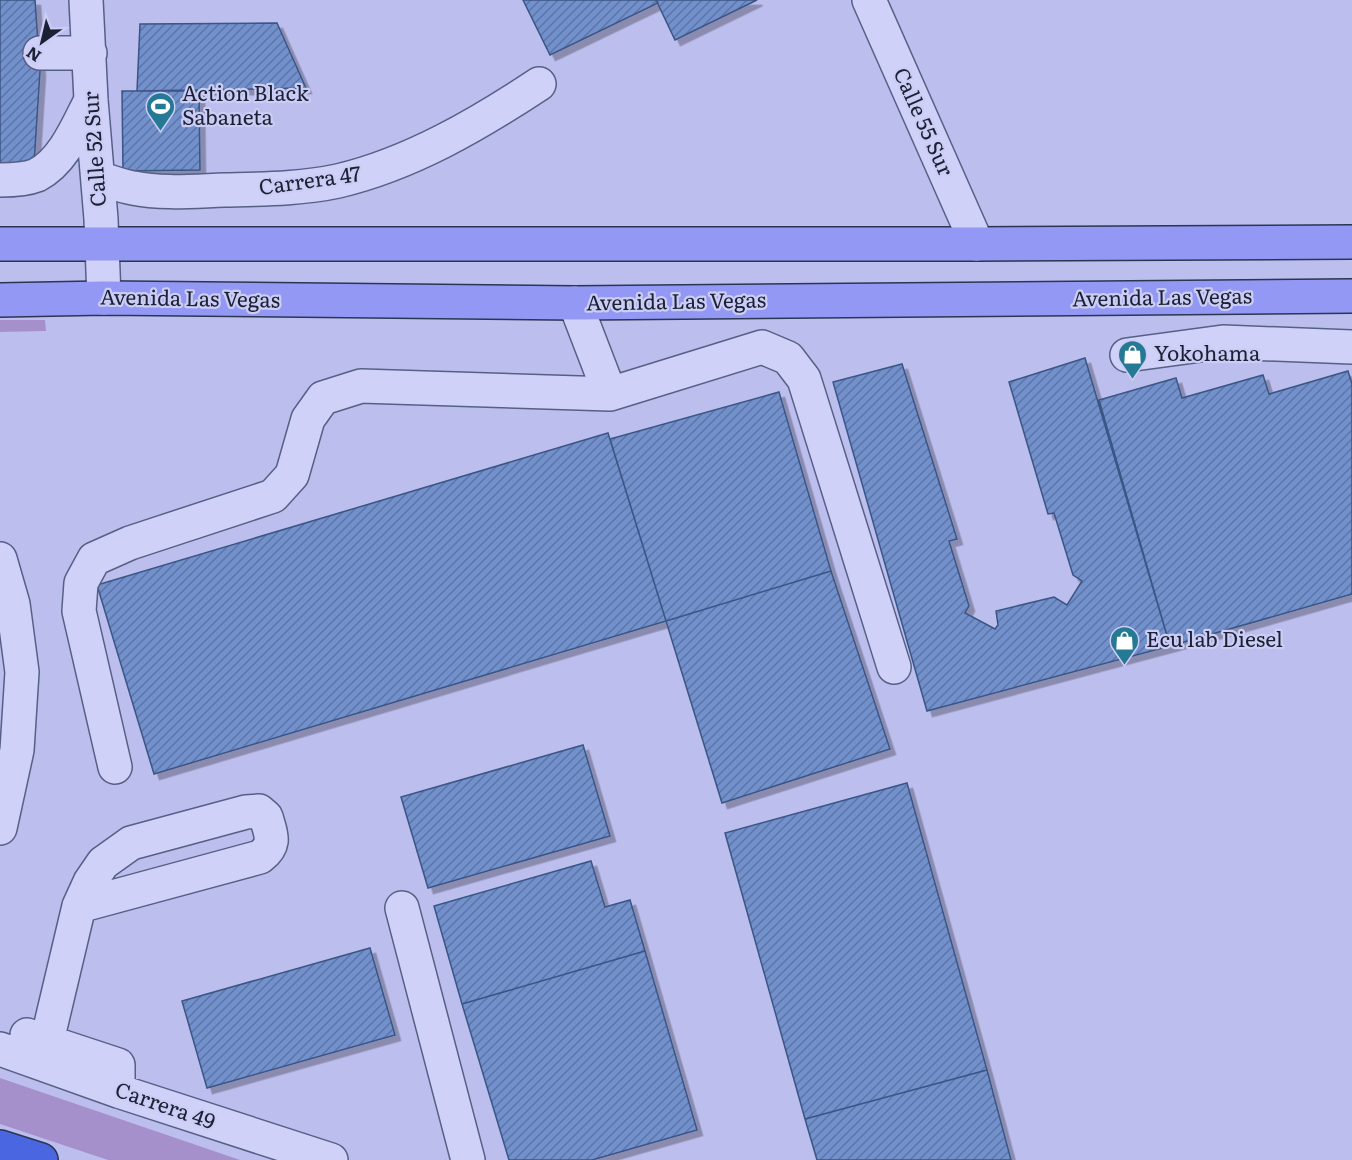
<svg xmlns="http://www.w3.org/2000/svg" width="1352" height="1160" font-family="Literata,serif">
<defs>
<pattern id="building-hatch" width="6" height="6" patternUnits="userSpaceOnUse" patternTransform="scale(1.5)"><rect width="6" height="6" fill="#7190cc"/><path d="M-1 1l2-2M0 6l6-6M5 7l2-2" fill="none" stroke="#5c75a6"/></pattern>
<filter id="shadow"><feDropShadow dx="5.5" dy="5.5" stdDeviation="0" flood-color="#0004"/></filter>
</defs>
<rect width="100%" height="100%" fill="#bcbeee"/>
<path fill="#a690cb" d="M0,320H45L46,331L0,332Z
M0,1078L240,1160H108L0,1124Z"/>
<path fill="url(#building-hatch)" stroke="#3b5584" stroke-width="1.5" filter="url(#shadow)" d="M0,0H35L40,71L34,164H0Z
M523,0H656L658,3L550,55Z
M656,0H757L675,40Z
M277,23L306,88L137,91L140,24Z
M122,91H199L200,170L123,171Z
M1085,358L1170,646L927,711L833,382L902,364L957,539L949,541L969,606L965,613L995,629L998,625L996,611L1054,597L1067,605L1082,581L1073,575L1054,513L1048,514L1009,382Z
M1348,371L1352,384V594L1170,646L1099,400L1176,378L1182,398L1263,375L1269,394Z
M779,392L831,571L666,621L610,439Z
M608,433L666,621L154,774L97,585Z
M831,571L890,749L722,803L666,621Z
M583,745L610,836L428,888L401,797Z
M907,783L987,1070L805,1119L725,833Z
M591,861L605,907L630,900L645,951L462,1004L434,906Z
M370,948L395,1035L207,1088L182,1001Z
M645,951L697,1130L592,1160H509L462,1004Z
M987,1070L1011,1160H817L805,1119Z"/>
<g fill="none" stroke-linecap="round" stroke-linejoin="round">
<defs>
<path id="minor" d="M86,0L91,100L101,219L104,298
M869,0L977,244
M40,53H90
M98,178C109,181 121,186 133,188C162,194 194,191 224,190C262,189 301,189 338,181C410,164 477,125 539,84
M0,180C11,180 27,179 37,175C64,161 78,125 91,100
M575,303L610,394
M1127,355L1223,342L1352,347
M0,559L13,604L22,672L17,750L0,828
M115,767L79,611L81,583L94,559L130,543L273,496L292,475L308,419L323,398L361,386L610,394L762,347L788,358L804,379L894,667
M402,908L468,1160
M27,1035L118,1065V1091
M47,1041L79,906L90,882L103,863L131,843L246,812L259,811L266,817C271,835 277,844 260,857L79,906
M0,1049L118,1091L331,1160"/>
<path id="major" d="M0,244H977L1352,242
M0,300L104,298L575,303L1352,296"/>
<path id="highway" d="M0,1147L41,1160"/>
</defs>
<use href="#minor" stroke="#566085" stroke-width="36"/>
<use href="#major" stroke="#2a3652" stroke-width="36"/>
<use href="#highway" stroke="#2a3652" stroke-width="36"/>
<use href="#minor" stroke="#cfd1f9" stroke-width="33"/>
<use href="#major" stroke="#9298f3" stroke-width="33"/>
<use href="#highway" stroke="#4a66e0" stroke-width="33"/>
</g>
<defs>
<symbol id="stadium-pin" viewBox="-11 -11 22 30"><path d="M0 17L-7.5 6A9.5 9.5 0 1 1 7.5 6Z" fill="#257994" stroke="#cbcdf5"/><path d="M0-5a6.5 5 0 1 0 0 10a6.5 5 0 1 0 0-10ZM-3.5-1.8h7v3.6h-7Z" fill="#fff"/></symbol>
<symbol id="shop-pin" viewBox="-11 -11 22 30"><path d="M0 17L-7.5 6A9.5 9.5 0 1 1 7.5 6Z" fill="#257994" stroke="#cbcdf5"/><path d="M-5-2.5h2.3a2.7 3.5 0 0 1 5.4 0H5L5.5 6h-11ZM-1.5-2.5h3a1.5 2.3 0 0 0-3 0Z" fill="#fff"/></symbol>
</defs>
<g fill-rule="evenodd">
<use href="#stadium-pin" x="144" y="90" width="33" height="45"/>
<use href="#shop-pin" x="1116" y="338" width="33" height="45"/>
<use href="#shop-pin" x="1108" y="624" width="33" height="45"/>
</g>
<g text-anchor="middle" stroke-width="4.5" stroke-linejoin="round" paint-order="stroke">
<g font-size="21" fill="#1b2134" stroke="#cbcdf5" text-anchor="start">
<text x="182" y="101">Action Black<tspan x="182" dy="24">Sabaneta</tspan></text>
<text x="1154" y="361">Yokohama</text>
<text x="1146" y="647">Ecu lab Diesel</text>
</g>
<g font-size="21" fill="#1b2134" stroke="#cbcdf5">
<text transform="translate(923 122) rotate(66)" y="7">Calle 55 Sur</text>
<text transform="translate(95 149) rotate(-94)" y="7">Calle 52 Sur</text>
<text transform="translate(310 181) rotate(-8)" y="7">Carrera 47</text>
<text transform="translate(1162 298) rotate(-1)" y="7">Avenida Las Vegas</text>
<text transform="translate(190 299) rotate(1)" y="7">Avenida Las Vegas</text>
<text transform="translate(676 302) rotate(-1)" y="7">Avenida Las Vegas</text>
<text transform="translate(165 1106) rotate(19)" y="7">Carrera 49</text>
</g>
</g>
<g transform="translate(42 42) rotate(214)" stroke="#cbcdf5" stroke-width="4.5" paint-order="stroke">
<path d="M0-4.5L10 22L0 15L-10 22Z" fill="#1b2134"/>
<text y="-9" font-size="16" font-weight="bold" text-anchor="middle" fill="#1b2134">N</text>
</g>
</svg>
